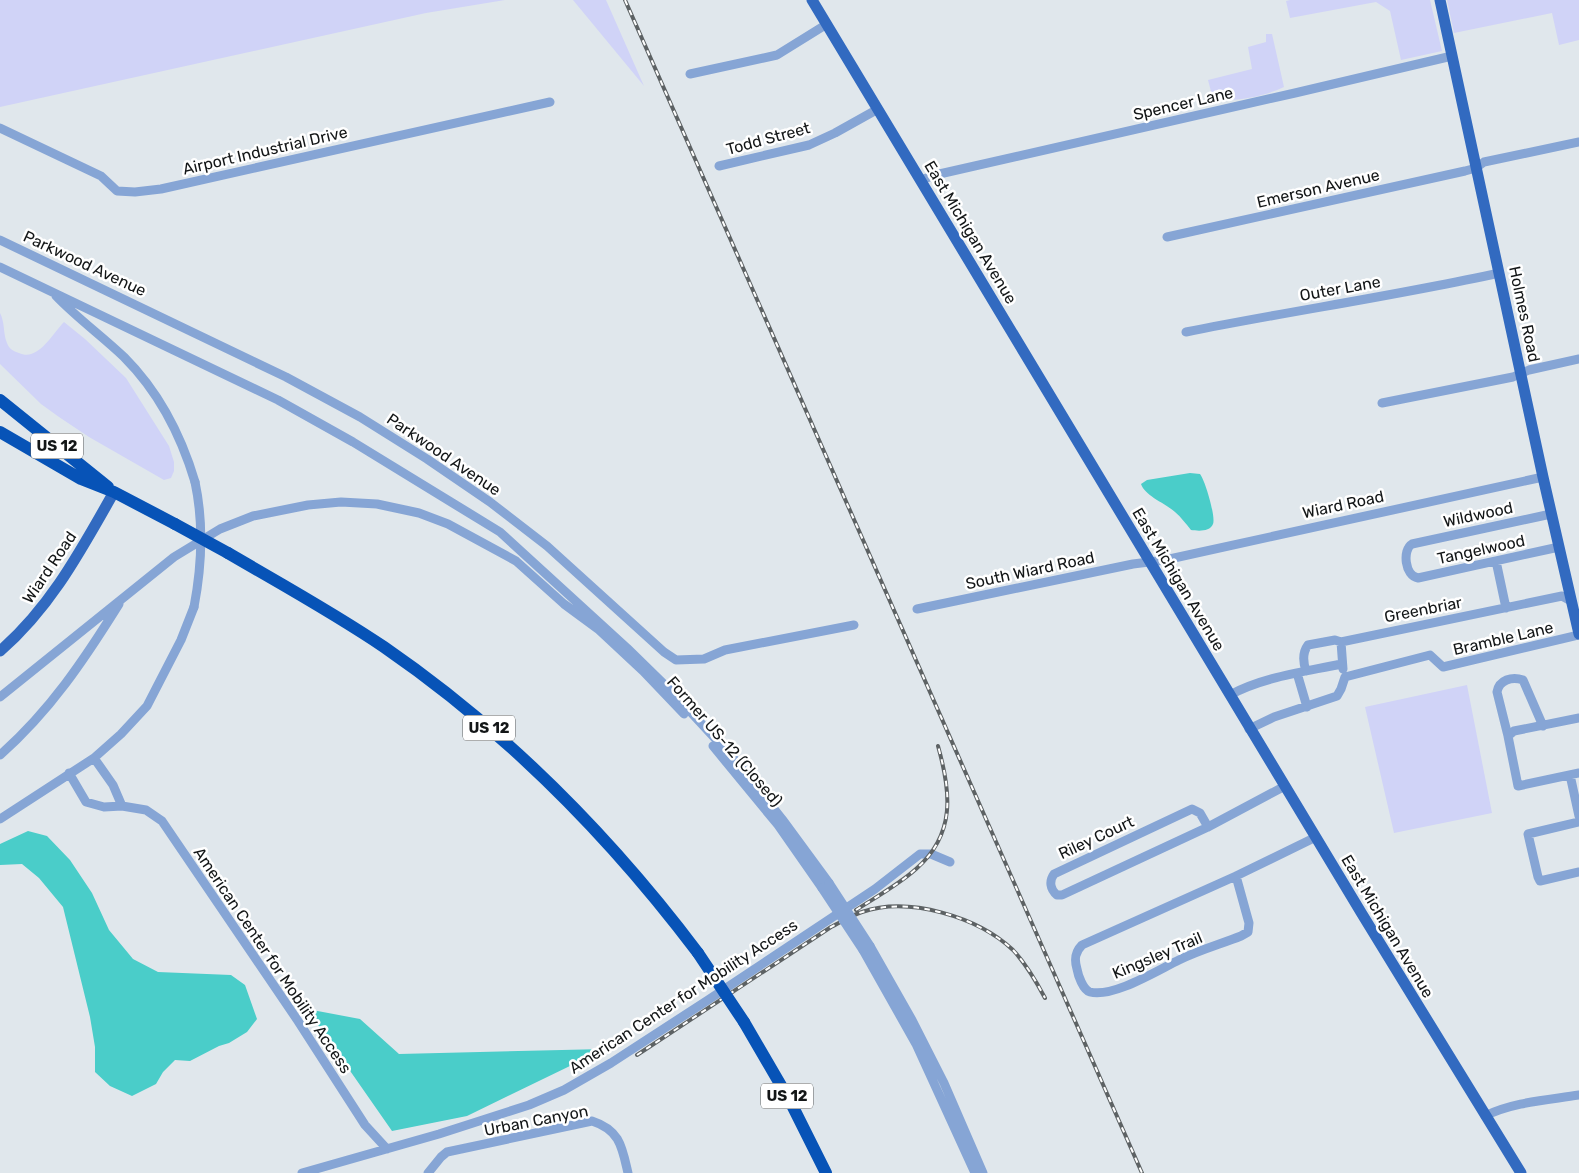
<svg xmlns="http://www.w3.org/2000/svg" width="1579" height="1173" font-family="Rubik,sans-serif">
<rect width="100%" height="100%" fill="#e0e7ec"/>
<path fill="#d0d3f7" d="M0,0H505L426,13L0,107Z
M573,0H606L644,86Z
M1290,0H1430L1442,51L1401,60L1390,11L1376,2L1290,18L1286,1Z
M1447,0H1579V40L1559,45L1552,13L1454,33Z
M1266,34H1272L1284,87C1263,97 1235,102 1213,99L1208,80L1252,69L1248,47L1266,42Z
M0,313C5,322 3,334 7,343C9,349 13,351 19,353C38,362 52,334 64,322L85,339L126,378L169,446L174,462V471L171,478L164,480L89,437L59,417L41,404L0,364Z
M1467,685L1492,813L1394,833L1365,707Z"/>
<path fill="#4acdc9" d="M1190,473L1200,474C1205,480 1216,517 1213,524C1210,532 1198,531 1191,530C1186,524 1181,517 1175,512C1165,503 1145,496 1141,484L1147,480Z
M28,831L47,836L70,860L92,893L109,930L133,959L158,972L231,975L245,985L257,1019L247,1032L229,1043L219,1046L190,1061L175,1060L163,1072L156,1084L132,1096L110,1086L95,1072V1047L90,1017L63,907L39,878L22,864L0,865V844Z
M307,1009L360,1019L399,1054L605,1049L467,1116L392,1131Z"/>
<g fill="none" stroke-linecap="round" stroke-linejoin="round">
<path stroke="#86a5d5" stroke-width="9" d="M690,74L777,55L827,24
M0,128L101,176L117,191L135,192L161,189L550,102
M719,166L809,145L835,133L878,109
M921,180L935,175L1295,93L1452,56
M1167,237L1465,171L1476,168L1484,162L1579,142
M0,240L286,377L360,417L427,459L490,502L547,546L664,652L676,660L704,659L725,650L854,625
M0,267L278,400L353,442L500,532L627,648L673,693L736,761L782,819L829,883
M56,296C77,318 102,336 124,357C159,392 181,435 195,482
M1186,332C1290,311 1395,296 1499,273
M1382,403L1513,377L1529,370L1579,359
M1551,514L1412,544C1402,550 1405,576 1418,578L1559,547
M1496,561L1506,608
M917,609L1133,564L1165,560L1543,477
M1341,642L1343,669
M1306,671C1303,662 1302,653 1308,645L1335,640L1341,642L1562,596L1571,601
M1297,673L1307,707
M1230,695C1263,677 1304,672 1341,664
M0,697L174,557L220,529L253,516L308,505L341,502L377,504L419,513L448,524L516,561L564,604L598,629L643,671L684,714
M1579,718L1514,731L1508,736L1518,786L1579,773
M1249,729L1274,717L1337,696L1341,689L1345,677L1430,655L1443,667L1579,635
M1508,736L1497,692C1499,680 1512,676 1523,680L1543,726
M713,746L778,825L822,888
M0,755C50,711 84,660 119,604
M94,758L113,785L122,806L146,810L162,821L298,1021L365,1125L387,1149
M69,773L86,802L104,807L122,806
M1570,775L1579,816
M0,819L94,758L121,734L147,706L181,640L194,607
M1579,822L1528,834L1538,877L1540,881L1579,872
M1208,827L1200,813L1192,809L1054,874C1049,881 1050,889 1057,895H1062L1208,827L1285,786
M1236,876L1249,923L1248,932L1241,936C1221,944 1199,950 1179,960C1158,970 1113,998 1090,992C1083,990 1078,975 1077,969C1074,959 1075,952 1082,945Z
M1236,876L1316,837
M870,946L912,1020L944,1083L983,1173
M863,950L916,1044L975,1173
M1485,1116C1513,1102 1548,1100 1579,1095
M302,1173L439,1134L529,1105L564,1090L611,1063L708,1000L875,889L920,854H931L950,862
M428,1173L441,1157L447,1152L592,1121C620,1130 622,1147 628,1173"/>
<path stroke="#326ac0" stroke-width="11" d="M812,0L1362,914L1521,1173
M1440,0L1543,477L1579,634
M0,651C51,607 81,550 114,492"/>
<path stroke="#0753b7" stroke-width="12" d="M0,400L108,487
M0,432L81,479L114,492L175,524
M228,553C281,584 334,613 384,647C506,731 609,835 698,953
M744,1022L790,1101L826,1173"/>
<defs>
<path id="rail" d="M625,0L1142,1173
M856,910C876,897 898,885 916,869C956,834 951,792 938,746
M637,1055L831,927C841,922 852,915 862,912C909,896 978,917 1013,950C1026,964 1036,981 1045,998"/>
</defs>
<use href="#rail" stroke="#5d6264" stroke-width="4"/>
<use href="#rail" stroke="#fff" stroke-width="2" stroke-dasharray="5.5" stroke-linecap="butt"/>
<path stroke="#86a5d5" stroke-width="9" d="M194,607C202,565 204,524 195,482
M829,883L870,946
M822,888L863,950"/>
<path stroke="#0753b7" stroke-width="12" d="M175,524L228,553
M698,953L744,1022"/>
</g>
<g text-anchor="middle" stroke-width="5" stroke-linejoin="round" paint-order="stroke">
<g fill="#fff" stroke="#5a5c5d" stroke-width="1">
<rect x="31" y="433.5" width="52" height="25" rx="4"/>
<rect x="463" y="715.5" width="52" height="25" rx="4"/>
<rect x="761" y="1083.5" width="52" height="25" rx="4"/>
</g>
<g font-size="15" font-weight="bold" fill="#131617">
<text x="57" y="451">US 12</text>
<text x="489" y="733">US 12</text>
<text x="787" y="1101">US 12</text>
</g>
<g font-size="16" fill="#131617" stroke="#fff">
<text transform="translate(1183 103) rotate(-13)" y="6">Spencer Lane</text>
<text transform="translate(768 138) rotate(-15)" y="6">Todd Street</text>
<text transform="translate(265 150) rotate(-13)" y="6">Airport Industrial Drive</text>
<text transform="translate(1318 188) rotate(-13)" y="6">Emerson Avenue</text>
<text transform="translate(971 232) rotate(59)" y="6">East Michigan Avenue</text>
<text transform="translate(85 263) rotate(25)" y="6">Parkwood Avenue</text>
<text transform="translate(1340 288) rotate(-10)" y="6">Outer Lane</text>
<text transform="translate(1525 314) rotate(78)" y="6">Holmes Road</text>
<text transform="translate(444 454) rotate(34)" y="6">Parkwood Avenue</text>
<text transform="translate(1343 504) rotate(-12)" y="6">Wiard Road</text>
<text transform="translate(1478 514) rotate(-12)" y="6">Wildwood</text>
<text transform="translate(1481 549) rotate(-12)" y="6">Tangelwood</text>
<text transform="translate(49 567) rotate(-56)" y="6">Wiard Road</text>
<text transform="translate(1030 570) rotate(-12)" y="6">South Wiard Road</text>
<text transform="translate(1179 579) rotate(59)" y="6">East Michigan Avenue</text>
<text transform="translate(1423 609) rotate(-11)" y="6">Greenbriar</text>
<text transform="translate(1503 638) rotate(-13)" y="6">Bramble Lane</text>
<text transform="translate(725 741) rotate(49)" y="6">Former US-12 (Closed)</text>
<text transform="translate(1096 837) rotate(-25)" y="6">Riley Court</text>
<text transform="translate(1388 926) rotate(59)" y="6">East Michigan Avenue</text>
<text transform="translate(1157 955) rotate(-23)" y="6">Kingsley Trail</text>
<text transform="translate(273 960) rotate(56)" y="6">American Center for Mobility Access</text>
<text transform="translate(683 996) rotate(-33)" y="6">American Center for Mobility Access</text>
<text transform="translate(536 1120) rotate(-11)" y="6">Urban Canyon</text>
</g>
</g>
</svg>
